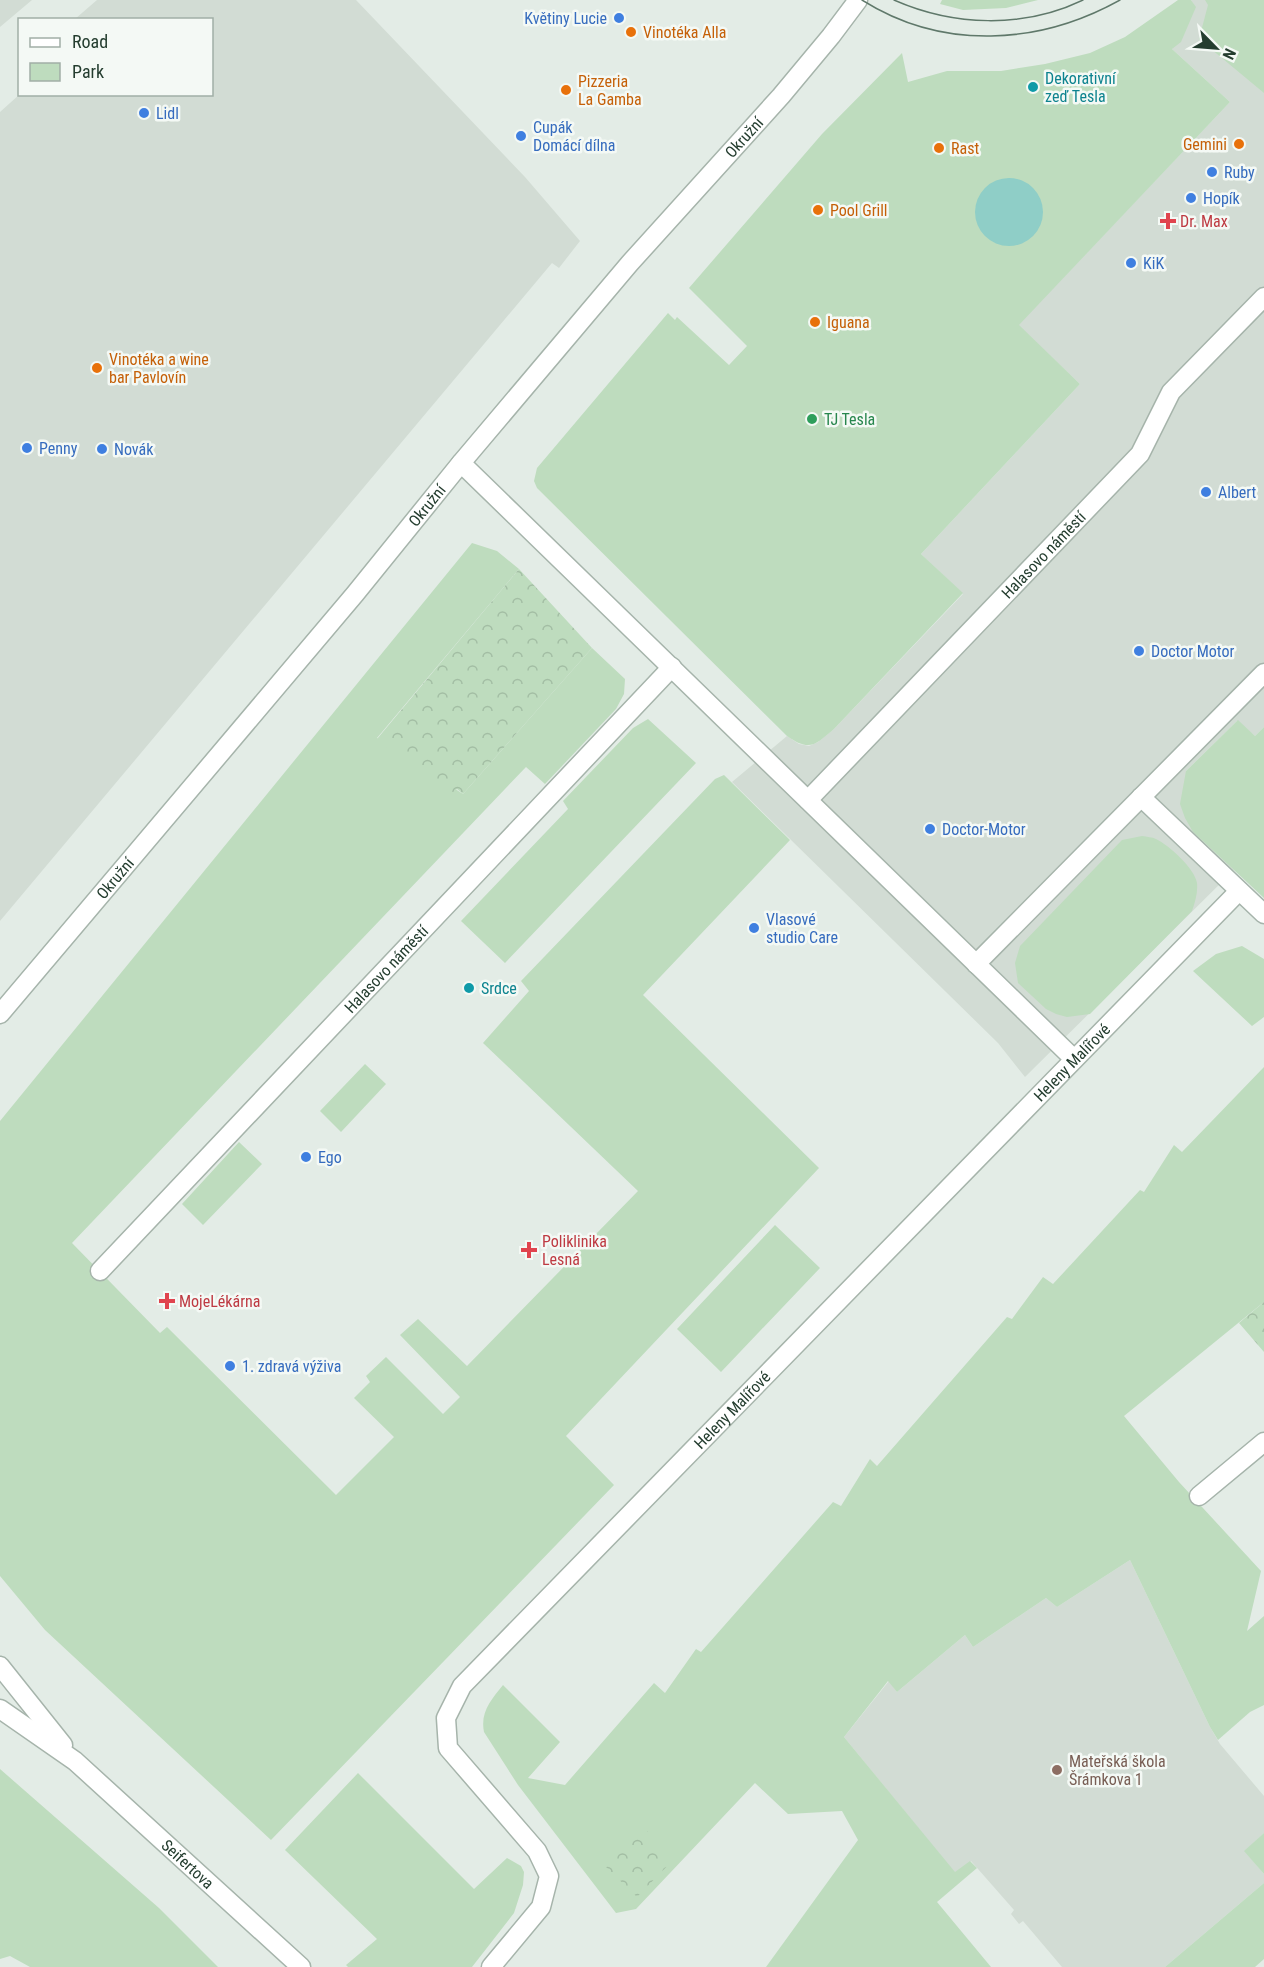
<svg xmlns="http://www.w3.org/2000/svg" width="1264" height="1967" font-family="'Roboto Condensed',sans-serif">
<defs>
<pattern id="forest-crowns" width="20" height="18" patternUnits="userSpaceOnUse" patternTransform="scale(1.5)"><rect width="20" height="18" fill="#bedcbe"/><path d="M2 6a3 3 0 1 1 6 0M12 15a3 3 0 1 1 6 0" fill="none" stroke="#a3bea4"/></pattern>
</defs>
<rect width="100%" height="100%" fill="#e3ece6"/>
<path fill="#d2dcd4" d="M0,0H32L0,27Z
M97,0H356L525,177L580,241L559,268L552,263L0,921V112L20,94H212V20L75,19Z
M1191,0H1264V727L1255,736L1237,721L1186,771L1193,832L1234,870L1025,1077L998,1043L732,782L787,736L799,744L809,746L818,742L834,729L963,594L921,554L1080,384L1018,325L1230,102L1172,49L1195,7Z
M1130,1560L1210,1727L1220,1744L1264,1796V1833L1245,1851L1264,1874V1883L1165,1967H1062L1023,1921L1019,1924L1011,1914L1014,1910L971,1861L955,1873L844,1737L889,1681L897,1692L965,1635L973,1647L1046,1598L1057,1607Z"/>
<path fill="#bedcbe" d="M942,0H1038L1006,8L963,10L940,4Z
M1178,0H1191L1196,7L1181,42L1172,49L1230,102L1019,325L1080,384L921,554L963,593L834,729C815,745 810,752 787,736L537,488L534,481L537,468L668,313L675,320L677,317L729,365L747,346L689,288L822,134L902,53L908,82L947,71H1001L1045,64L1090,53L1125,37Z
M1205,0H1264V93L1199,39L1208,5Z
M472,543L497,551L519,569L377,738L463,794L592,648L625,679L624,694L616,709L545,784L526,767L72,1243L160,1333L167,1327L336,1495L394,1437L354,1398L370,1382L366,1376L386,1357L443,1414L460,1397L400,1335L418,1319L467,1366L638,1191L483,1043L529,991L521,981L715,779L724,775L790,840L643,995L819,1168L566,1436L614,1485L271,1840L45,1630L0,1576V1121Z
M648,719L696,763L505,963L461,921L568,809L563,801L633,728Z
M1238,720L1255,736L1264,727V898L1193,832L1185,818L1180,804L1186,771Z
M1142,836C1147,837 1152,837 1156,839C1170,846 1195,869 1197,883C1198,893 1195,902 1192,911L1090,1014L1067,1017L1056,1014L1046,1009L1018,983L1015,963L1020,946L1122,840Z
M1242,946L1264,959V1017L1252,1026L1193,971L1216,954Z
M365,1064L386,1084L341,1132L320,1111Z
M1264,1067V1302L1124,1416L1179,1482L1261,1571L1247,1631L1264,1616V1705L1250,1712L1218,1740L1210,1727L1130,1560L1057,1607L1046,1598L973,1647L965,1635L897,1692L888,1681L844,1737L955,1872L970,1861L977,1868L937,1902L991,1967H766L858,1840L842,1811L788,1814L755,1783L636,1909L616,1913L518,1785L484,1732C480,1712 491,1700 503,1685L560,1742L528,1778L565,1785L654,1683L665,1693L696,1649L701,1652L833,1502L841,1506L870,1459L877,1466L1007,1317L1012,1319L1043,1277L1053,1284L1140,1190L1144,1192L1174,1145L1182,1152Z
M239,1142L262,1164L203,1225L182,1204Z
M775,1225L820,1268L721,1372L677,1329Z
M0,1769L159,1908L218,1967H30L10,1956L0,1959Z
M358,1773L474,1889L507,1858L521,1866L524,1872L523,1885L514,1913L472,1967H348L346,1965L377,1939L285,1850Z
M1264,1833V1874L1244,1851Z
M1264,1883V1959L1255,1967H1165Z"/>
<path fill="url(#forest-crowns)" d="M519,569L592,648L463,794L457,789L445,798L377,739Z
M1264,1302V1352L1239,1323Z
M643,1827L675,1858L637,1897L605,1866Z"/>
<path fill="#8fcec7" d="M975 212a34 34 0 1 1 68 0a34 34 0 1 1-68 0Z"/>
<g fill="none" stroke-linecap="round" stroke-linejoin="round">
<defs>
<g id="minor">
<path d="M461,463L1074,1059"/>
<path d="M1141,797L1264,914"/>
<path id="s1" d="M808,800L1140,454L1171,392L1264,297"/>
<path d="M976,964L1264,673"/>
<path id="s2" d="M100,1271L672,667"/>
<path d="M1199,1496L1264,1442"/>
<path id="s3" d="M491,1967L541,1907L549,1876L537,1851L448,1748L446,1718L462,1686L1239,891"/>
</g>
<g id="tertiary">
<path id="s4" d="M0,1014L355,594L461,463L630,263L781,96L831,36L858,0"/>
<path d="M0,1666L63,1745"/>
<path id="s5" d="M0,1709L75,1761L301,1967"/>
</g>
</defs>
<use href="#minor" stroke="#a6b4ab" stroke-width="21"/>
<use href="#tertiary" stroke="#a6b4ab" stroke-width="21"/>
<use href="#minor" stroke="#fff" stroke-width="18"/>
<use href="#tertiary" stroke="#fff" stroke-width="18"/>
<path stroke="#5f786a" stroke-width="1.5" d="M862,0C943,51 1039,45 1120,0
M894,0C953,26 1023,29 1083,0"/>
</g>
<g fill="#3f7fe0" stroke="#f4f9f5" stroke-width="2">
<circle cx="619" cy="18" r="6"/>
<circle cx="144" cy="113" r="6"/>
<circle cx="521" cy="136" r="6"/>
<circle cx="1212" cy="172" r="6"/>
<circle cx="1191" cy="198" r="6"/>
<circle cx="1131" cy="263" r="6"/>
<circle cx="27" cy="448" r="6"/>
<circle cx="102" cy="449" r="6"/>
<circle cx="1206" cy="492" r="6"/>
<circle cx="1139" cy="651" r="6"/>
<circle cx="930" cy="829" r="6"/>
<circle cx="754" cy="928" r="6"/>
<circle cx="306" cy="1157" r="6"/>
<circle cx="230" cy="1366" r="6"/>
</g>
<g fill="#e8710a" stroke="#f4f9f5" stroke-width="2">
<circle cx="631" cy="32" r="6"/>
<circle cx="566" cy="90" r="6"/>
<circle cx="1239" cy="144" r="6"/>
<circle cx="939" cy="148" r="6"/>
<circle cx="818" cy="210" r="6"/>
<circle cx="815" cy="322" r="6"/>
<circle cx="97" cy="368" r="6"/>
</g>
<g fill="#0f9aa8" stroke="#f4f9f5" stroke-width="2">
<circle cx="1033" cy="87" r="6"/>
<circle cx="469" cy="988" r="6"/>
</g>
<g fill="#e0444e" stroke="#f4f9f5" stroke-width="2">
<path d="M1165 212h6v6h6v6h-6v6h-6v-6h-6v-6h6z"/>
<path d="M526 1241h6v6h6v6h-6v6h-6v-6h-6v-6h6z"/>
<path d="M164 1292h6v6h6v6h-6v6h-6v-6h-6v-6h6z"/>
</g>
<circle fill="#2e9e5b" stroke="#f4f9f5" stroke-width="2" cx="812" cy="419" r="6"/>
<circle fill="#8d6e63" stroke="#f4f9f5" stroke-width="2" cx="1057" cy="1770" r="6"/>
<g text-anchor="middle" stroke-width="5" stroke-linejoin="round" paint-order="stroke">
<g font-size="16" fill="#366cbe" stroke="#f4f9f5" text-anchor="start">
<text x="607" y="24" text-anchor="end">Květiny Lucie</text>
<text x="156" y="119">Lidl</text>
<text x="533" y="133">Cupák<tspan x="533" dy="18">Domácí dílna</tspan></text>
<text x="1224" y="178">Ruby</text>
<text x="1203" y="204">Hopík</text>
<text x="1143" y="269">KiK</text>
<text x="39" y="454">Penny</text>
<text x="114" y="455">Novák</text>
<text x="1218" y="498">Albert</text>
<text x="1151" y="657">Doctor Motor</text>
<text x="942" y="835">Doctor-Motor</text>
<text x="766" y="925">Vlasové<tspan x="766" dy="18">studio Care</tspan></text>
<text x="318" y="1163">Ego</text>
<text x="242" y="1372">1. zdravá výživa</text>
</g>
<g font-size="16" fill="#c56008" stroke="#f4f9f5" text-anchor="start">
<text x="643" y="38">Vinotéka Alla</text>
<text x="578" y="87">Pizzeria<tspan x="578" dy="18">La Gamba</tspan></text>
<text x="1227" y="150" text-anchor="end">Gemini</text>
<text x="951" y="154">Rast</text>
<text x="830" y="216">Pool Grill</text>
<text x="827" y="328">Iguana</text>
<text x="109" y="365">Vinotéka a wine<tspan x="109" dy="18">bar Pavlovín</tspan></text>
</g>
<g font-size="16" fill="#0d838f" stroke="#f4f9f5" text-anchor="start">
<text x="1045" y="84">Dekorativní<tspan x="1045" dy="18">zeď Tesla</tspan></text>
<text x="481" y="994">Srdce</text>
</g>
<g font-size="16" fill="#243d2f" stroke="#f4f9f5">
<text dy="6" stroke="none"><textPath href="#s4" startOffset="1150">Okružní</textPath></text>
<text dy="6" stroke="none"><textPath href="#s4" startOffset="664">Okružní</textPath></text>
<text dy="6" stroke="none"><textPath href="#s1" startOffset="340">Halasovo náměstí</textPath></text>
<text dy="6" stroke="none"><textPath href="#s4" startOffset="178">Okružní</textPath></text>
<text dy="6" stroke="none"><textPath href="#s2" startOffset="416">Halasovo náměstí</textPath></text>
<text dy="6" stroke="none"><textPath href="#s3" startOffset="1212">Heleny Malířové</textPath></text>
<text dy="6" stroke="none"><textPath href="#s3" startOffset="726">Heleny Malířové</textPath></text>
<text dy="6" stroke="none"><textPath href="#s5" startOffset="244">Seifertova</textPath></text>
</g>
<g font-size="16" fill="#be3a42" stroke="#f4f9f5" text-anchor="start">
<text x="1180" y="227">Dr. Max</text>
<text x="542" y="1247">Poliklinika<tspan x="542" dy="18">Lesná</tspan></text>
<text x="179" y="1307">MojeLékárna</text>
</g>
<g font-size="16" fill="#27864d" stroke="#f4f9f5" text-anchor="start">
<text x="824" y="425">TJ Tesla</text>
</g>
<g font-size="16" fill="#785e54" stroke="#f4f9f5" text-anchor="start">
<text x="1069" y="1767">Mateřská škola<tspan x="1069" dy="18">Šrámkova 1</tspan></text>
</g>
</g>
<rect x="18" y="18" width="195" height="78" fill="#f4f9f5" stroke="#a1aea6" stroke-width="1.5"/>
<rect x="30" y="38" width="30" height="9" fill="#ffffff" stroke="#a1aea6" stroke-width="1.5"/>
<text x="72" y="48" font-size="18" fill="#243d2f">Road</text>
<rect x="30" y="63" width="30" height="18" fill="#bedcbe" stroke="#a1aea6" stroke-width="1.5"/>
<text x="72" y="78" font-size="18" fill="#243d2f">Park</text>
<g transform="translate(1216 48) rotate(115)" stroke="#f4f9f5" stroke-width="4.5" paint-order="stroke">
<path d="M0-4.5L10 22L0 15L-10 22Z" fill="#243d2f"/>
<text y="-9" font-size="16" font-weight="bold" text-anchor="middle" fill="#243d2f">N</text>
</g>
</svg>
